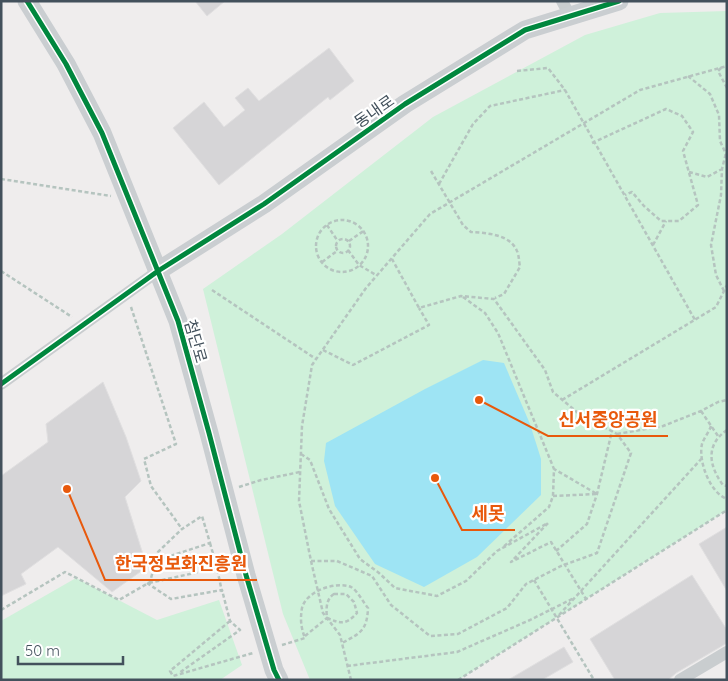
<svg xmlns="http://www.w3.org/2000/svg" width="728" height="681" font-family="Quicksand,'Noto Sans KR',sans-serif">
<rect width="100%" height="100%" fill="#efeded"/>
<path fill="#cff1da" d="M727,11V510L458,680H310L283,614L203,289L282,234L433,117L585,35L660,13Z
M76,578L157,620L219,600L242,665L220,680H1V621Z"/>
<path fill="#9ee4f4" d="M483,360L504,363L530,424L541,459V495L477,557L424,587L375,564L335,506L324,461L326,443L425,389Z"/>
<path fill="#d6d5d7" stroke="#e0dfe0" d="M195,1H225L207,16Z
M329,48L354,81L330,100L328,97L219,185L173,128L204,102L224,127L245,110L235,98L248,88L259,101Z
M103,382L126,437L141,481L125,497L147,567L112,592L58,547L21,574L26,584L1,596V476L48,442L46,424Z
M727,527V591L699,544Z
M692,575L727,630V643L676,673L668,680H615L590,639Z
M564,647L573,662L542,680H508Z"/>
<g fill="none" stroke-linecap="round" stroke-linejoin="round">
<path stroke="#b5c4bf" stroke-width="2.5" stroke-dasharray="4 2.5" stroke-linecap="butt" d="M721,68L718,71L727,88
M517,71L548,68L565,90L695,320
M688,76L710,94L719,115L720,141L726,154
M592,143L666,109L682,116L693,132L683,151L698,205L679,221H661L644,206L632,192L625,195
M431,171L463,225L471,232C486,233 510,234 517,251C519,255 519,262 520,267L504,294L495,298
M689,172L707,177L722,169
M1,179L111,196
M439,184L473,124L490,106L565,90
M316 246a26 26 0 1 1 52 0a26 26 0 1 1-52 0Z
M327,225L337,240
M336 246a7 7 0 1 1 14 0a7 7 0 1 1-14 0Z
M349,241L365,230
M653,245L666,221
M348,250L359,265L376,275
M322,262L337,251
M1,271L72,317
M212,290L316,359
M724,291L716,275L711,245L721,195L722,169L726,153
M463,297L485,313L498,333L554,469L553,496L549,507L502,548
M131,307L176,444L144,459L151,486L182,529
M323,350L353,365L429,325L419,308
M562,400L716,307L727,285
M701,411L718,436
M711,426C709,432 704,438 702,444C698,461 710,493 727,499
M727,430C705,445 709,466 723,485L727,486
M617,434L663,426L701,411L718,402L727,400
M301,454L310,460L329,509L360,559L379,573L395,588L437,596L466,581L497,551L548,523L511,562L551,542L586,599
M239,487L261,480L300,472
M553,496L597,494L554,469
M210,543L217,568
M556,551L587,524L597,494L612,431
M311,561H337L372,576L391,605L430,636L458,634L507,608L526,584L561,566L597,553L631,453L617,434L578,413L553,392L545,370L494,299L461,296L419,308L392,259
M534,580L594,680
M147,583L171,599L222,590L230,621L240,630L179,673
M149,583L217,568L222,592
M334,594H346L354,602L357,613C346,625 341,624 327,618C326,609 326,599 334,594Z
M1,610L65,572L119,600L150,582L158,552L182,529L202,516L210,543L155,561
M559,615L703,457
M230,621L170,671L173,676L253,653
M305,636L327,618
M282,645L305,638C301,628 300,619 302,608C306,591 336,581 351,587C357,590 363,602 368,608C367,630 361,633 342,643
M347,666L457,652L530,620L574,598
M351,680L340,635L323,613L311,561L299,501L302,426L312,365L366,288L430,214L640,90L727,66
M458,680L727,510"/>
<path stroke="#c9cdcf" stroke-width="12" d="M562,1L570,16
M1,384L158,271
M680,680L727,652"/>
<path stroke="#caced1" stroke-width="19" d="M27,1L66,64L102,133L178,321L209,433L246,575L274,670L279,680
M158,271L264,204L405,104L525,30L619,1"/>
<defs>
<path id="cycleway" d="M27,1L66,64L102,133L178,321L209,433L246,575L274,670L279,680
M1,384L158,271L264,204L405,104L525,30L619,1"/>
</defs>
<use href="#cycleway" stroke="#fff" stroke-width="8"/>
<use href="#cycleway" stroke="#00873e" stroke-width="5"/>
</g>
<g text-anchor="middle" stroke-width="4.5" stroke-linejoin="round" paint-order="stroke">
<g font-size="16" fill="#43515c" stroke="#fff">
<text transform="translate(374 111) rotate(-35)" y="6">동내로</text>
<text transform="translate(196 341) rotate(74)" y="6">첨단로</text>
</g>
</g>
<path fill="none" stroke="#e8590c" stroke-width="2" d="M479 400L548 436H668M435 478L462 530H515M67 489L105 580H257"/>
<g fill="#e8590c" stroke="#fff" stroke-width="2">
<circle cx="479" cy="400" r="5"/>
<circle cx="435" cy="478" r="5"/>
<circle cx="67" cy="489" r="5"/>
</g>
<g font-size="18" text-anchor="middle" font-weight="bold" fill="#e8590c" stroke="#fff" stroke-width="4.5" stroke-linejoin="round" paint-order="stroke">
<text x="608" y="426">신서중앙공원</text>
<text x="488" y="520">세못</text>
<text x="181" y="570">한국정보화진흥원</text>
</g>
<rect width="728" height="681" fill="none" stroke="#43515c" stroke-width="5"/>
<path d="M18 656v8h105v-8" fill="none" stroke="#43515c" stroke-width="2.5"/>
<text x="25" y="656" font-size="15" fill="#43515c" stroke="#ffffff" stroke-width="4" paint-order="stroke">50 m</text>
</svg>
